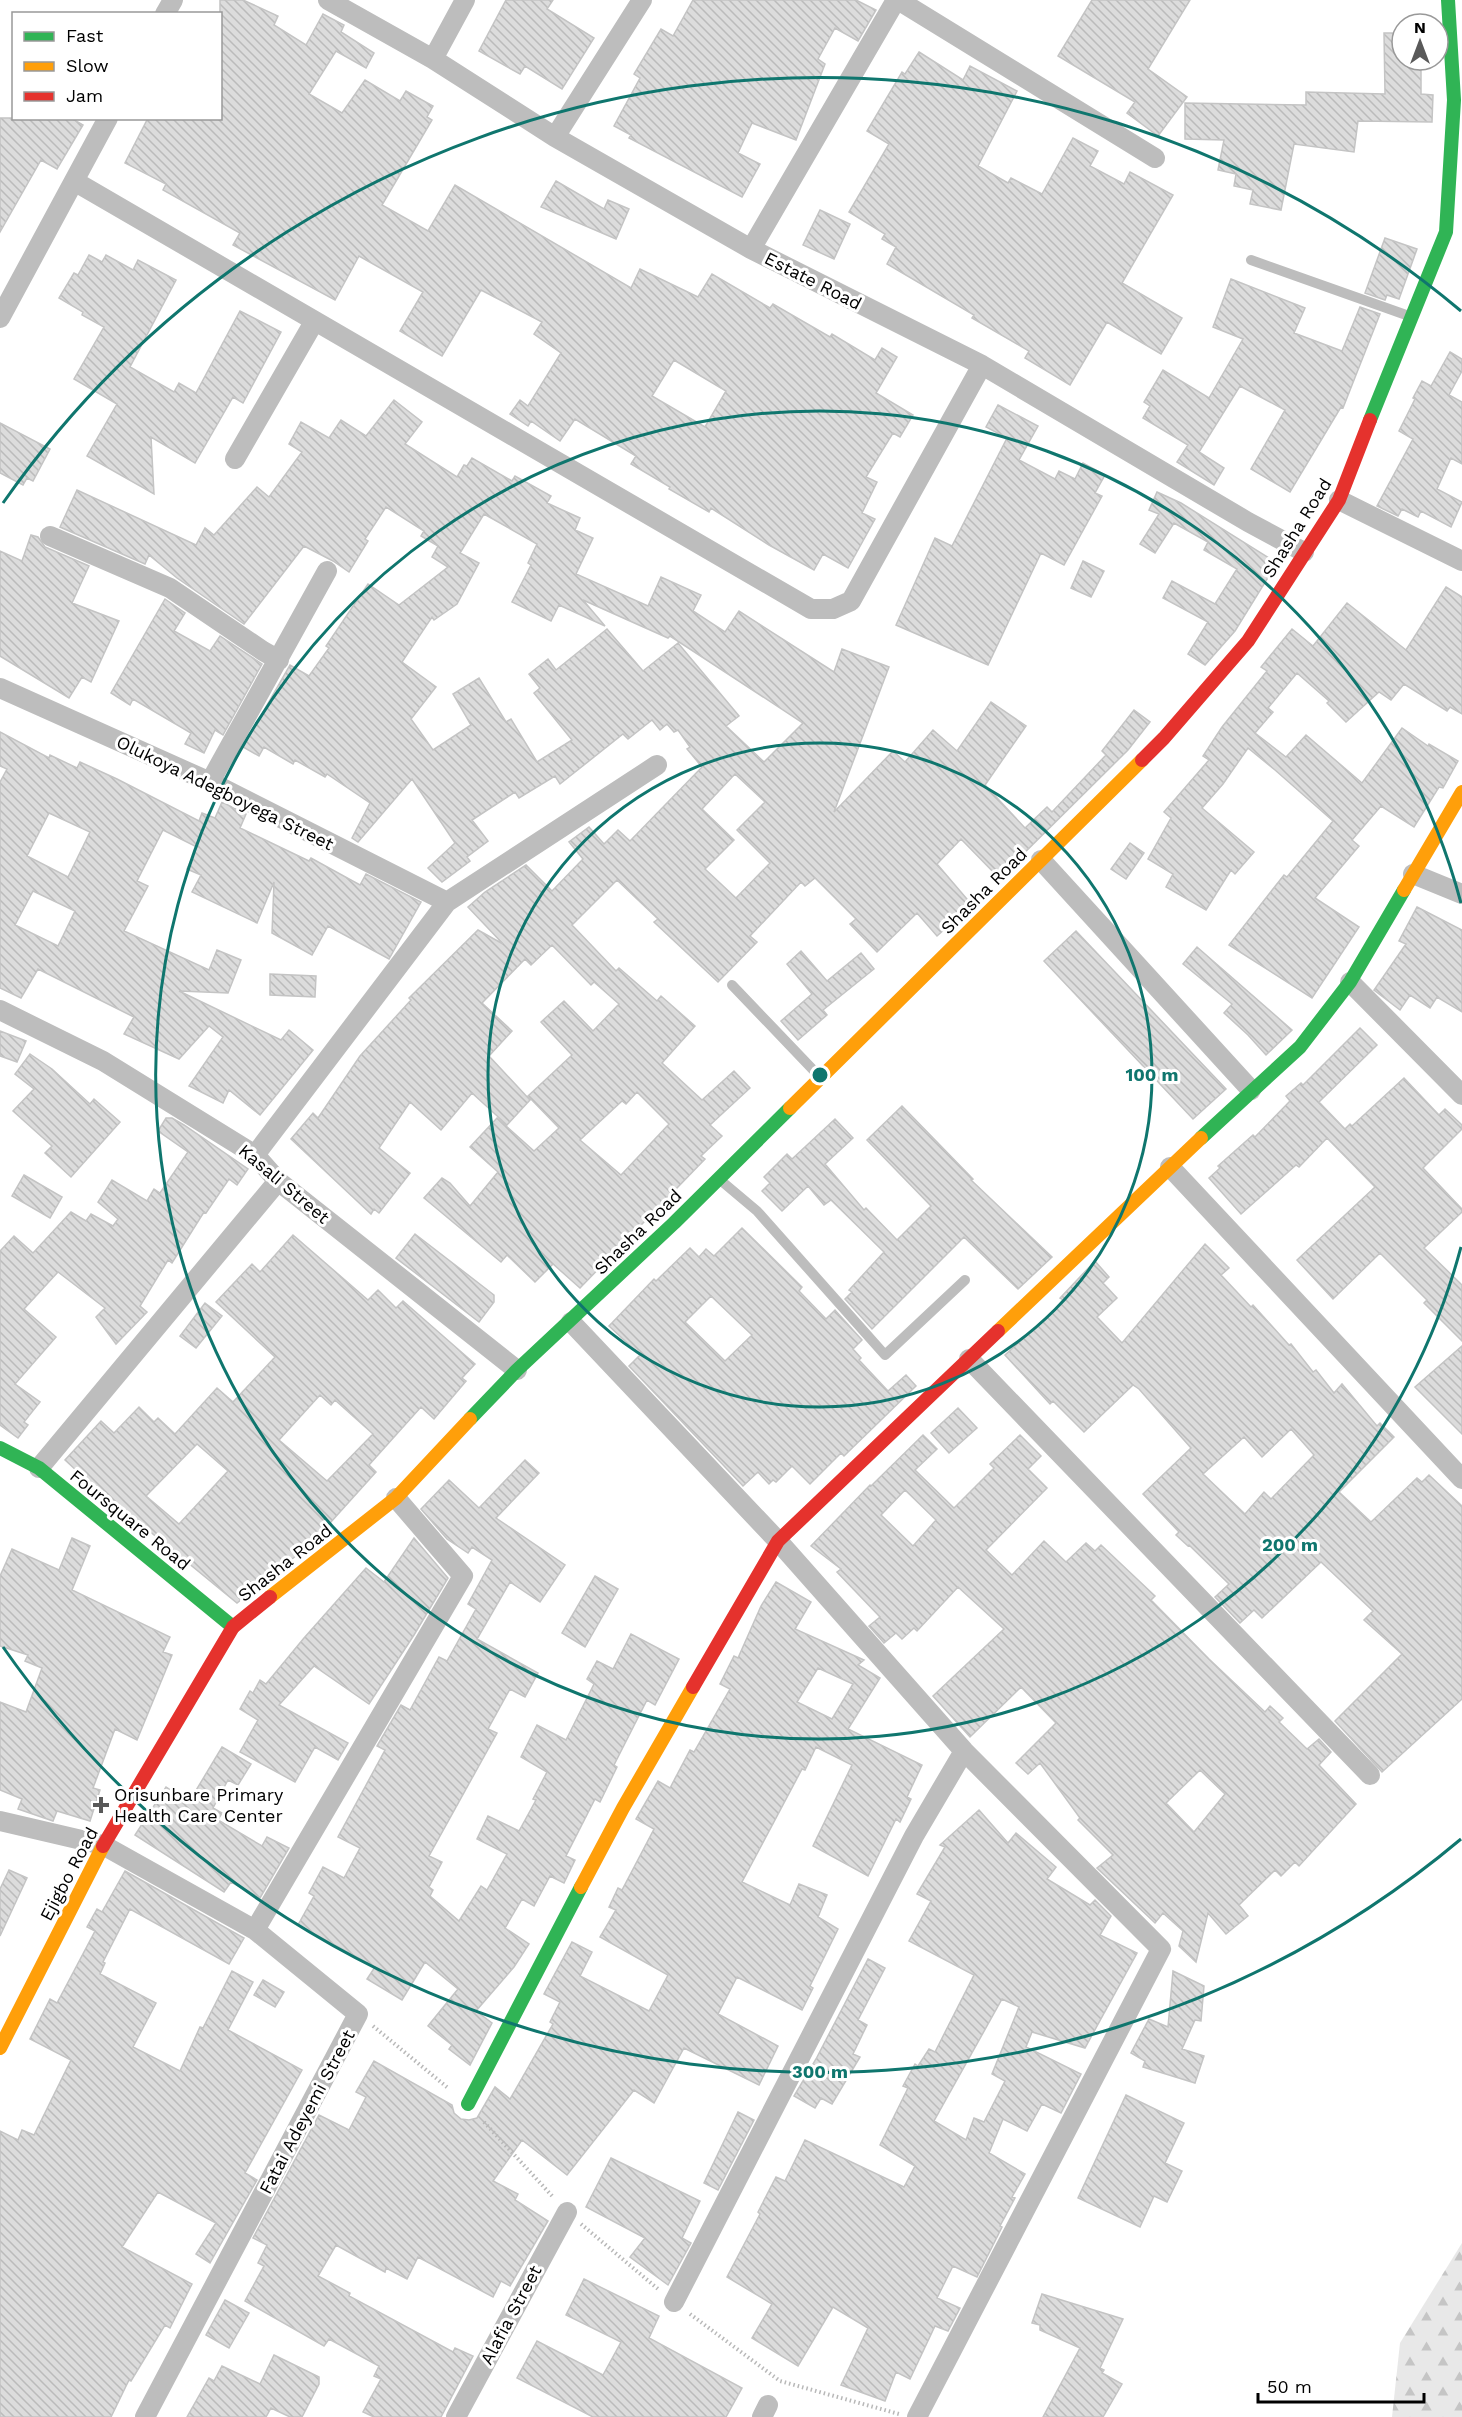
<svg xmlns="http://www.w3.org/2000/svg" width="1462" height="2417" font-family="'Work Sans',sans-serif">
<defs>
<pattern id="forest-firs" width="22" height="20" patternUnits="userSpaceOnUse" patternTransform="scale(1.5)"><rect width="22" height="20" fill="#e8e8e8"/><path d="M5 1l3.5 6h-7zM16 11l3.5 6h-7z" fill="#c5c5c5"/></pattern>
<pattern id="building-back-hatch" width="6" height="6" patternUnits="userSpaceOnUse" patternTransform="scale(1.5)"><rect width="6" height="6" fill="#dcdcdc"/><path d="M-1 5l2 2M0 0l6 6M5-1l2 2" fill="none" stroke="#bbb"/></pattern>
</defs>
<rect width="100%" height="100%" fill="#fff"/>
<path fill="url(#forest-firs)" d="M1462,2243V2417H1392L1400,2343Z"/>
<path fill="url(#building-back-hatch)" stroke="#c4c4c4" stroke-width="1.5" fill-rule="evenodd" d="M220,0H243L278,16L274,25L306,45L323,14L344,25L341,32L374,53L366,68L336,51L309,94L342,113L365,80L400,101L406,91L433,106L427,117L432,120L382,205L428,231L455,185L631,288L640,269L698,297L712,274L770,308L773,304L830,337L832,334L875,360L882,348L897,357L876,393L913,415L900,437L893,433L866,477L877,482L862,513L875,519L848,568L823,554L814,570L769,545L711,508L709,512L669,489L670,487L631,464L636,456L575,419L560,441L531,421L528,426L510,414L520,400L528,406L561,353L534,334L542,322L481,290L442,356L400,331L423,292L359,256L335,300L233,245L240,233L163,190L166,184L125,163L148,118H220ZM674,360L726,391L705,427L652,396Z
M506,0H553L547,9L594,38L562,89L525,66L520,74L479,51Z
M693,0H856L876,10L858,41L835,28L818,59L825,64L796,140L752,123L738,153L760,164L742,197L629,138L631,135L614,126L640,78L634,74L661,29L673,36Z
M1092,0H1190L1148,69L1187,97L1158,136L1127,113L1135,102L1058,56Z
M1384,33H1402V60H1421V94L1433,95L1432,122L1358,121L1354,152L1294,144L1281,210L1250,204L1253,190L1234,186L1236,174L1218,170L1224,140L1185,139V103L1306,105V92L1385,94Z
M919,52L963,80L970,66L1017,91L978,166L1008,183L1011,178L1042,194L1073,138L1098,151L1090,166L1124,184L1130,172L1173,195L1122,283L1182,318L1161,354L1107,322L1070,385L1025,358L1029,351L972,318L974,315L887,264L896,247L882,239L885,234L849,212L889,144L867,131L902,72L905,74Z
M0,118H71L83,125L57,169L41,160L0,232Z
M556,181L604,209L608,200L629,209L616,239L541,207Z
M820,210L850,224L834,259L803,245Z
M1385,238L1417,249L1399,299L1387,295L1385,300L1365,293Z
M89,255L102,262L106,255L133,270L138,260L176,280L130,367L174,392L179,383L196,393L240,311L281,332L243,403L233,397L195,463L151,437L154,494L87,456L117,404L74,379L104,327L82,315L83,312L59,298L74,273L78,275Z
M1231,279L1305,308L1294,333L1342,351L1360,307L1380,314L1343,408L1341,407L1290,492L1251,469L1285,410L1240,386L1199,452L1224,468L1214,485L1177,462L1188,445L1143,418L1150,406L1144,402L1163,370L1209,398L1243,339L1213,327Z
M1450,352L1462,359V371L1449,395L1462,402V464L1451,458L1437,489L1462,502L1451,527L1421,511L1418,517L1402,509L1398,516L1377,506L1413,439L1399,431L1415,399L1413,398L1422,381L1431,386Z
M394,400L422,422L405,444L457,477L464,465L467,466L472,458L512,481L515,476L551,496L547,503L580,518L575,530L593,538L576,574L648,606L661,577L701,595L693,611L725,632L739,611L834,672L842,649L889,667L834,812L893,751L905,762L933,730L957,751L991,702L1026,726L985,785L1025,828L1047,807L1052,812L1106,755L1102,751L1134,710L1150,722L1128,750L999,878L961,839L937,864L972,905L937,936L917,913L877,952L850,924L856,919L815,878L805,886L801,882L750,936L757,942L718,982L654,922L658,919L617,880L572,925L616,971L619,968L657,1001L661,996L695,1026L662,1063L702,1100L734,1071L750,1088L710,1125L722,1136L701,1156L705,1159L580,1288L553,1264L535,1282L507,1255L501,1262L424,1198L442,1178L450,1183L470,1206L498,1172L470,1147L497,1118L534,1151L559,1128L528,1096L572,1055L541,1022L564,1001L593,1031L619,1004L594,982L591,985L552,945L531,965L525,959L482,1003L512,1031L489,1056L530,1100L507,1125L472,1093L441,1130L410,1102L379,1148L410,1173L379,1213L374,1209L371,1214L291,1139L313,1113L318,1118L360,1056L411,1000L409,998L478,930L503,944L468,907L485,892L526,865L552,891L583,859L569,842L589,827L604,844L618,830L630,841L702,767L687,749L690,747L678,730L674,732L667,724L660,730L652,720L628,739L623,734L560,784L555,776L519,798L515,792L472,820L488,841L467,857L470,861L442,882L428,868L455,843L412,779L358,842L352,838L370,803L327,774L325,777L295,760L293,764L264,747L259,756L243,747L290,665L309,676L329,648L326,646L368,584L399,605L448,567L432,557L438,546L421,536L424,531L386,507L365,539L368,541L349,572L333,561L304,546L244,624L177,578L149,555L145,564L60,527L77,490L196,545L205,528L214,535L257,487L269,497L302,452L289,444L301,422L329,438L341,420L366,436ZM484,514L537,544L528,563L531,565L512,602L551,621L559,605L605,626L583,600L668,638L670,636L803,723L764,762L726,726L739,716L678,643L643,671L607,629L556,670L548,659L529,674L540,688L534,693L572,740L537,762L511,719L506,722L479,678L453,694L471,725L433,750L411,719L436,687L402,662L432,617L434,620L457,604L479,563L460,553ZM735,774L765,802L737,830L770,863L736,898L705,869L734,840L702,809ZM637,1092L669,1124L621,1175L580,1140L622,1101L626,1104Z
M998,405L1038,426L1019,460L1055,479L1059,471L1075,479L1083,463L1105,475L1095,493L1102,496L1064,565L1041,553L988,665L896,625L935,538L952,546L1007,438L986,427Z
M0,423L50,449L33,481L27,478L23,485L0,473Z
M1157,492L1181,503L1277,563L1235,631L1205,665L1188,654L1208,622L1163,598L1172,581L1215,604L1237,569L1204,550L1208,542L1174,523L1155,553L1140,544L1159,514L1149,510Z
M31,535L38,537L45,547L89,566L72,603L119,621L91,682L82,677L69,698L0,656V551L22,561Z
M1083,561L1104,571L1091,597L1071,588Z
M1446,587L1462,597V714L1450,707L1447,711L1404,684L1391,700L1379,692L1346,722L1327,703L1329,701L1297,673L1268,708L1273,712L1255,733L1286,757L1306,735L1362,783L1402,728L1428,746L1429,744L1458,761L1443,788L1439,787L1414,827L1381,806L1352,840L1359,846L1315,898L1359,927L1312,998L1229,945L1284,875L1287,877L1333,821L1275,770L1248,748L1223,784L1202,808L1254,852L1235,874L1231,870L1206,910L1166,887L1173,874L1148,859L1171,818L1164,812L1209,760L1203,756L1222,727L1267,671L1261,667L1292,629L1313,646L1347,603L1406,650Z
M165,599L185,613L174,631L210,651L220,636L262,664L223,735L215,730L204,753L185,744L191,733L133,699L130,705L111,693Z
M0,732L49,758L50,755L77,768L80,762L117,779L199,821L202,813L215,818L222,802L246,814L240,828L309,861L311,858L360,885L366,874L421,902L389,959L328,926L312,955L272,933L274,882L257,923L192,892L201,875L187,869L197,847L163,830L137,881L148,886L124,931L209,970L217,950L241,960L228,993L179,991L281,1040L289,1030L313,1050L260,1115L229,1090L223,1103L189,1086L223,1037L209,1026L179,1059L124,1034L134,1017L38,969L21,998L0,988V782L7,769L0,766ZM49,813L90,832L68,877L27,856ZM33,891L75,911L58,946L15,925Z
M1130,843L1144,853L1126,879L1111,869Z
M1417,907L1462,930V1012L1437,997L1430,1008L1410,995L1400,1010L1374,990L1406,944L1399,941Z
M1076,931L1226,1089L1193,1119L1044,961Z
M1197,947L1292,1030L1266,1055L1248,1035L1224,1013L1232,1004L1183,964Z
M801,951L827,981L861,953L874,969L823,1010L827,1015L798,1040L781,1021L812,994L787,964Z
M270,974L316,976L315,997L270,995Z
M1360,1028L1377,1045L1319,1102L1345,1129L1350,1124L1352,1126L1404,1078L1439,1115L1445,1109L1462,1125V1129L1423,1168L1462,1209V1212L1424,1248L1462,1285V1341L1424,1303L1427,1300L1380,1253L1333,1299L1297,1260L1375,1187L1327,1138L1299,1167L1296,1165L1241,1214L1209,1178L1220,1168L1218,1166L1253,1135L1255,1137L1290,1101L1286,1096L1301,1083L1303,1085Z
M0,1031L26,1041L17,1062L0,1056Z
M30,1054L52,1069L90,1104L94,1099L120,1122L71,1177L45,1153L52,1146L13,1111L34,1089L15,1074Z
M902,1106L973,1179L971,1180L1052,1257L1018,1289L964,1237L872,1329L845,1299L852,1292L849,1290L884,1252L831,1200L824,1205L808,1186L782,1211L762,1191L770,1183L764,1177L787,1154L792,1159L835,1119L853,1138L825,1164L864,1210L866,1208L897,1240L931,1206L867,1140Z
M166,1118H172L184,1125L248,1169L237,1185L229,1179L206,1213L204,1212L172,1263L168,1260L140,1306L147,1312L116,1344L96,1317L105,1308L58,1272L24,1309L56,1337L15,1384L40,1402L24,1422L28,1425L18,1438L0,1425V1251L14,1236L33,1253L71,1212L86,1221L91,1214L113,1226L118,1219L98,1202L112,1180L147,1201L154,1189L160,1193L188,1152L158,1131Z
M24,1175L62,1197L50,1218L12,1196Z
M742,1228L802,1287L799,1291L826,1319L835,1310L862,1340L853,1349L861,1358L859,1360L888,1391L906,1375L916,1386L844,1456L841,1453L810,1484L792,1466L776,1482L773,1480L769,1484L758,1472L743,1486L629,1366L640,1355L609,1326L654,1279L656,1281L690,1248L699,1257L706,1249L714,1256ZM711,1296L752,1335L725,1361L685,1322Z
M415,1234L494,1295V1302L479,1322L396,1258Z
M293,1235L368,1300L378,1290L396,1308L403,1301L475,1364L462,1378L466,1381L434,1419L421,1407L369,1465L376,1472L312,1543L237,1603L120,1507L118,1509L65,1460L101,1421L114,1433L139,1407L154,1422L158,1418L175,1434L217,1388L233,1402L275,1357L216,1302L252,1264L260,1272ZM320,1395L331,1405L335,1400L373,1434L327,1481L279,1440ZM197,1444L228,1471L179,1524L146,1496Z
M1205,1244L1229,1268L1221,1275L1251,1307L1253,1305L1289,1345L1291,1344L1313,1372L1316,1370L1334,1393L1342,1384L1377,1426L1380,1423L1394,1437L1339,1492L1371,1522L1417,1478L1422,1482L1429,1475L1462,1506V1699L1382,1772L1335,1721L1402,1654L1364,1620L1373,1611L1321,1562L1262,1618L1254,1610L1240,1623L1215,1597L1229,1584L1189,1545L1188,1546L1176,1535L1179,1532L1143,1494L1191,1448L1139,1389L1133,1385L1084,1432L1053,1401L1050,1404L1005,1355L1055,1310L1063,1300L1060,1298L1095,1261L1109,1277L1103,1283L1117,1298L1097,1317L1122,1343ZM1291,1429L1314,1455L1271,1499L1264,1492L1245,1514L1203,1474L1244,1437L1262,1457Z
M205,1303L222,1316L196,1348L180,1336Z
M1462,1346V1434L1415,1387Z
M958,1408L977,1428L949,1453L931,1433Z
M923,1435L937,1449L915,1470L954,1508L994,1468L990,1464L1020,1435L1041,1456L1028,1469L1047,1488L986,1550L1012,1575L1044,1541L1066,1562L1086,1543L1095,1551L1101,1545L1155,1596L1151,1600L1209,1659L1265,1712L1270,1706L1283,1718L1279,1722L1307,1749L1319,1739L1331,1752L1319,1765L1356,1804L1299,1866L1295,1862L1281,1876L1275,1870L1239,1905L1248,1916L1226,1934L1208,1913L1196,1962L1179,1946L1183,1931L1163,1913L1155,1923L1097,1868L1113,1855L1078,1820L1080,1818L1040,1763L1028,1774L1016,1763L1056,1723L1021,1687L970,1737L933,1696L1004,1629L958,1587L917,1631L914,1628L902,1639L896,1633L884,1643L869,1626L880,1617L837,1572L841,1569L811,1546L870,1485L871,1486ZM905,1490L936,1520L913,1546L881,1515ZM1200,1770L1225,1794L1194,1832L1166,1803Z
M525,1460L539,1473L496,1518L565,1565L540,1602L510,1582L477,1639L538,1673L525,1697L510,1689L488,1729L497,1733L429,1856L442,1862L429,1887L433,1890L430,1896L459,1921L481,1886L487,1890L507,1854L477,1839L488,1816L519,1831L536,1800L533,1799L547,1772L521,1757L537,1725L566,1740L594,1684L587,1679L597,1661L613,1669L631,1634L679,1659L655,1705L647,1700L614,1765L617,1767L600,1802L595,1799L566,1856L575,1860L564,1883L550,1876L534,1906L522,1899L505,1928L529,1944L514,1967L476,2011L492,2023L470,2065L449,2049L452,2045L428,2026L458,1989L425,1962L402,2000L367,1979L375,1967L298,1925L314,1896L309,1893L323,1867L344,1878L360,1848L338,1837L385,1750L377,1746L401,1705L410,1710L439,1657L447,1661L476,1609L468,1604L492,1560L472,1547L468,1553L447,1539L421,1509L449,1480L479,1508Z
M72,1538L90,1546L72,1590L170,1637L163,1652L172,1655L137,1740L115,1729L93,1788L100,1790L90,1821L57,1811L53,1821L18,1809L22,1799L0,1790V1702L26,1712L42,1668L25,1661L28,1655L0,1646V1576L12,1549L59,1570Z
M414,1538L448,1578L414,1635L369,1704L314,1666L279,1705L348,1743L338,1760L315,1747L295,1782L240,1752L258,1720L240,1709L250,1691L253,1693L260,1680L266,1684L304,1638L366,1568L384,1582Z
M595,1576L618,1589L585,1647L562,1633Z
M776,1582L811,1602L795,1629L864,1660L858,1665L880,1678L848,1729L922,1765L907,1797L911,1799L900,1822L896,1819L868,1876L813,1846L852,1765L816,1747L805,1770L802,1769L742,1882L790,1905L799,1884L827,1895L818,1917L838,1929L810,1986L813,1988L802,2010L737,1977L718,2014L778,2046L759,2085L684,2048L654,2103L634,2090L567,2175L522,2140L493,2181L518,2194L515,2200L548,2221L510,2286L501,2281L493,2297L418,2257L407,2279L386,2268L385,2272L336,2245L318,2276L350,2293L349,2296L453,2352L455,2348L473,2356L441,2417H374L363,2412L381,2379L374,2376L379,2366L329,2339L324,2346L245,2301L264,2266L258,2263L267,2245L253,2238L319,2115L349,2130L366,2097L356,2092L374,2061L452,2105L454,2113L461,2119L469,2120L477,2118L495,2087L510,2099L553,2024L550,2022L560,2002L544,1994L572,1942L592,1952L580,1976L649,2011L668,1975L600,1937L616,1910L609,1907L618,1888L622,1890L654,1829L636,1819L658,1781L670,1788L690,1750L694,1752L730,1689L720,1684L734,1656L738,1658L761,1606ZM818,1668L853,1684L832,1719L797,1702Z
M222,1747L251,1764L238,1785L228,1780L213,1808L222,1813L218,1820L262,1846L267,1837L289,1848L260,1898L231,1882L224,1892L135,1835L166,1787L189,1802Z
M979,1810L1008,1843L1016,1833L1056,1867L1047,1879L1090,1905L1095,1900L1111,1916L1100,1935L1137,1953L1085,2048L1032,2032L1026,2047L1081,2074L1061,2113L1042,2104L1027,2131L1003,2119L989,2153L1025,2174L1012,2197L1015,2198L1000,2226L1002,2227L977,2277L953,2266L937,2298L960,2308L948,2331L935,2326L910,2379L896,2372L885,2401L841,2385L868,2328L833,2307L798,2366L752,2338L772,2304L727,2277L760,2214L758,2212L776,2177L785,2181L805,2140L904,2187L915,2166L880,2145L908,2088L903,2086L915,2064L918,2066L929,2049L935,2052L974,1975L909,1941L931,1901L917,1894L945,1847L940,1845ZM1002,1999L1019,2007L992,2074L1005,2081L984,2122L974,2118L966,2140L934,2121Z
M9,1870L27,1878L0,1936V1889Z
M125,1871L244,1938L229,1964L130,1909L103,1962L105,1963L100,1974L156,2003L133,2047L180,2071L200,2027L203,2028L232,1971L253,1982L228,2030L302,2070L245,2173L257,2180L210,2263L196,2254L216,2223L158,2192L122,2247L192,2284L170,2328L165,2325L131,2381L129,2380L111,2417H0V2131L18,2140L22,2130L34,2135L71,2060L30,2039L50,1999L57,2003L95,1931L87,1927L97,1909L102,1912Z
M868,1959L885,1968L858,2020L867,2025L853,2054L860,2057L832,2104L821,2098L815,2108L794,2096L816,2059Z
M1173,1971L1204,1986L1201,2021L1195,2020L1182,2049L1204,2056L1195,2083L1143,2067L1145,2061L1131,2053L1149,2019L1168,2027Z
M263,1980L284,1992L275,2007L254,1995Z
M1126,2095L1184,2123L1165,2163L1182,2171L1167,2202L1154,2196L1140,2227L1078,2198Z
M738,2112L754,2120L718,2190L704,2183Z
M611,2158L700,2201L682,2238L691,2243L668,2285L630,2257L645,2238L586,2207Z
M584,2279L659,2316L649,2338L742,2388L726,2417H593L517,2378L537,2341L603,2375L621,2342L566,2315Z
M1042,2294L1123,2319L1100,2368L1104,2370L1102,2373L1122,2384L1103,2417H1043L1080,2348L1040,2330V2325L1032,2323Z
M225,2300L249,2313L229,2348L206,2335Z
M274,2355L319,2377V2384L302,2417H290L271,2408L266,2417H187L209,2378L214,2381L222,2366L260,2384Z"/>
<g fill="none" stroke-linecap="round" stroke-linejoin="round">
<path stroke="#b8b8b8" stroke-width="4" stroke-dasharray="1.5 3" stroke-linecap="butt" d="M373,2026L448,2088
M484,2122L554,2198
M581,2224L658,2289
M690,2314L780,2381L899,2414"/>
<path stroke="#bdbdbd" stroke-width="10" d="M1251,260L1409,316
M732,985L819,1076
M719,1179L757,1211L885,1355L965,1280"/>
<path stroke="#bdbdbd" stroke-width="20" d="M328,0L433,59L555,137L751,249L982,365L1248,522L1304,552
M898,0L1155,158
M165,14L173,0
M433,59L465,0
M555,137L642,0
M74,181L811,609H833L851,601L982,365
M751,249L896,0
M0,318L108,118
M235,459L314,322
M1339,500L1462,561
M50,536L170,588L263,651L279,660
M0,688L210,782L447,902
M210,782L327,571
M1041,860L1251,1090
M1413,874L1462,894
M1350,982L1462,1095
M0,1010L103,1061L255,1155L278,1181L517,1370
M255,1155L447,902L657,765
M1170,1167L1462,1479
M571,1322L778,1541L964,1751L1161,1949L917,2417
M969,1359L1370,1775
M39,1468L278,1181
M0,1821L103,1845L255,1930L358,2014L145,2417
M255,1930L463,1576L396,1498
M674,2302L914,1836L964,1751
M456,2417L567,2212
M762,2417L768,2405"/>
<path stroke="#30b455" stroke-width="14" d="M1370,420L1446,232L1454,100L1448,0
M1201,1138L1300,1047L1350,982L1404,890
M470,1419L517,1370L674,1223L790,1108
M0,1448L39,1468L233,1627
M468,2104L581,1887"/>
<path stroke="#ff9f0a" stroke-width="14" d="M1404,890L1462,792
M790,1108L1142,760
M998,1331L1201,1138
M270,1597L396,1498L470,1419
M581,1887L623,1808L693,1687
M0,2048L103,1846"/>
<path stroke="#e5322d" stroke-width="14" d="M1142,760L1164,738L1248,641L1339,500L1370,420
M693,1687L778,1541L998,1331
M103,1846L233,1627L270,1597"/>
</g>
<g fill="none" stroke="#0f766e" stroke-width="3">
<circle cx="820" cy="1075" r="332"/>
<path d="M1461 1247A664 664 0 1 1 1461 903"/>
<path d="M1461 1839A997 997 0 0 1 3 1647M3 503A997 997 0 0 1 1461 311"/>
</g>
<path fill="#595959" stroke="#fff" stroke-width="2" d="M98 1796h6v6h6v6h-6v6h-6v-6h-6v-6h6z"/>
<g text-anchor="middle" stroke-width="6" stroke-linejoin="round" paint-order="stroke">
<g font-size="18" fill="#000" stroke="#fff">
<text transform="translate(813 281) rotate(27)" y="6">Estate Road</text>
<text transform="translate(1297 528) rotate(-58)" y="6">Shasha Road</text>
<text transform="translate(225 793) rotate(26)" y="6">Olukoya Adegboyega Street</text>
<text transform="translate(984 891) rotate(-45)" y="6">Shasha Road</text>
<text transform="translate(284 1184) rotate(40)" y="6">Kasali Street</text>
<text transform="translate(638 1232) rotate(-44)" y="6">Shasha Road</text>
<text transform="translate(130 1520) rotate(39)" y="6">Foursquare Road</text>
<text transform="translate(285 1563) rotate(-38)" y="6">Shasha Road</text>
<text transform="translate(69 1874) rotate(-62)" y="6">Ejigbo Road</text>
<text transform="translate(307 2112) rotate(-62)" y="6">Fatai Adeyemi Street</text>
<text transform="translate(511 2315) rotate(-62)" y="6">Alafia Street</text>
</g>
<g font-size="18" fill="#000" stroke="#fff" text-anchor="start">
<text x="114" y="1801">Orisunbare Primary<tspan x="114" dy="21">Health Care Center</tspan></text>
</g>
</g>
<circle cx="820" cy="1075" r="9" fill="#0f766e" stroke="#fff" stroke-width="3"/>
<g font-size="18" text-anchor="middle" font-weight="bold" fill="#0f766e" stroke="#fff" stroke-width="6" stroke-linejoin="round" paint-order="stroke">
<text x="1152" y="1081">100 m</text>
<text x="1290" y="1551">200 m</text>
<text x="820" y="2078">300 m</text>
</g>
<rect x="12" y="12" width="210" height="108" fill="#ffffff" stroke="#999999" stroke-width="1.5"/>
<rect x="24" y="32" width="30" height="9" fill="#30b455" stroke="#999999" stroke-width="1.5"/>
<text x="66" y="42" font-size="18" fill="#000000">Fast</text>
<rect x="24" y="62" width="30" height="9" fill="#ff9f0a" stroke="#999999" stroke-width="1.5"/>
<text x="66" y="72" font-size="18" fill="#000000">Slow</text>
<rect x="24" y="92" width="30" height="9" fill="#e5322d" stroke="#999999" stroke-width="1.5"/>
<text x="66" y="102" font-size="18" fill="#000000">Jam</text>
<g transform="translate(1420 42)"><circle r="28" fill="#ffffff" stroke="#999999" stroke-width="1.5"/>
<path d="M0-4.5L10 22L0 15L-10 22Z" fill="#595959"/>
<text y="-9" font-size="16" font-weight="bold" text-anchor="middle" fill="#000000">N</text>
</g>
<path d="M1258 2393v9h166v-9" fill="none" stroke="#000000" stroke-width="3"/>
<text x="1267" y="2393" font-size="18" fill="#000000" stroke="#ffffff" stroke-width="4.5" paint-order="stroke">50 m</text>
</svg>
